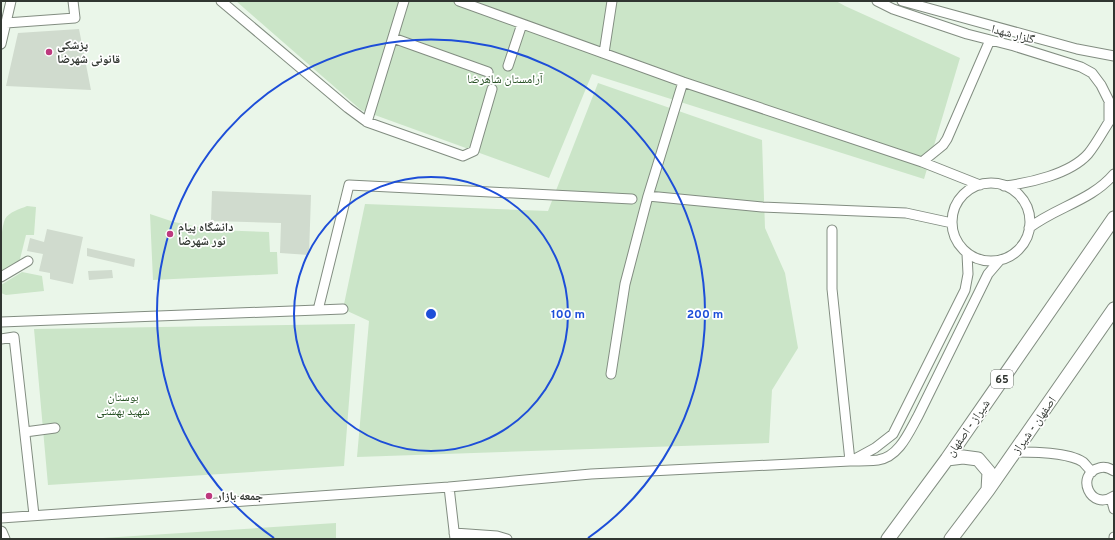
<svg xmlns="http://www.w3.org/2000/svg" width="1115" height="540" font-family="Overpass,'Noto Naskh Arabic',sans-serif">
<rect width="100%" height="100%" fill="#eaf6e9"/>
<path fill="#cbe5c8" d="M236,1H836L845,6L960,58L924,179L592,74L549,178L361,110Z
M598,83L762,140L765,228L785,273L798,348L772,390L769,443L357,457L369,321L343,309L365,204L548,211Z
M27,206L36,207L34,235H26L19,263L1,271C1,257 0,231 5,219C9,212 20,209 27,206Z
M150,214L174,222L213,230L269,232L270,252H277L278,274L153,280Z
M22,272L42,276L44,291L6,295L1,293V285Z
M355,324L344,466L48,485L34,329Z
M336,523V539H87Z"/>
<path fill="#d0dbce" d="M79,29L91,90L6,86L18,33Z
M212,191L311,195L309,255L280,253L281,223L211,221Z
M47,229L83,237L73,284L50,279V273L39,271L43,254L27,251L30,238L44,242Z
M87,248L135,259L134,267L87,256Z
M112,270L113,278L89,280L88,271Z"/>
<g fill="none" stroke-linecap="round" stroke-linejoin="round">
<defs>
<path id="minor" d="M221,1L348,108L367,122L404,1
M459,1L683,82L922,162L943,145L947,139L990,40
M877,1L893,9L967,34L1014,46L1081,67L1092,73L1101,85L1109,101V122
M902,1L1077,49L1114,56
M6,23L75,18L73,1
M393,38L488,72
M1,44L11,1
M604,53L612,1
M508,66L522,24
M367,122L463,156L474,151L492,89
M922,162L980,185
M952 222a39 39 0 1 1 78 0a39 39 0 1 1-78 0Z
M1004,186C1030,183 1070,174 1088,154C1097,143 1104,129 1112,117
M648,196L762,207L906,213L952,223
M1029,228C1056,207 1091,201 1114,174
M1,277L28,261
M318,310L349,185L632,199
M1,322L343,309
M1,339L14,337L34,515
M611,374L625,284L648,196L683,82
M25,432L55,428
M1015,452C1033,452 1068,452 1083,462C1086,465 1089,469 1092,472
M853,460L875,448L893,434L965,290L968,274L967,254
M850,461C859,461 869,461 878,460C899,457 909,432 918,416L988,274L1000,260
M1114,471C1109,468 1105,466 1099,468C1075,474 1090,512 1114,496
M449,487L455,539
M1111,498L1114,509
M1,518L449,487L591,474L850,461L832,289V230
M454,533L497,536L507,539
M1114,539V537"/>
<path id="major" d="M1,532L4,539"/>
<path id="highway" d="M947,459L963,457L978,459L989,472L988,490
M888,539L947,459L1114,218
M951,539L988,490L1114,309"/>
</defs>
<use href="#minor" stroke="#828d81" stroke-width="11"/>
<use href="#major" stroke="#828d81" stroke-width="13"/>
<use href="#highway" stroke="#828d81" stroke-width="15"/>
<use href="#minor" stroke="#fff" stroke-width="9"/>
<use href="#major" stroke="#fff" stroke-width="11"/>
<use href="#highway" stroke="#fff" stroke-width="13"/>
</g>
<g fill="none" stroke="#1d4ed8" stroke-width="2">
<circle cx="431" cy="314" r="137"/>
<path d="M274 538A274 274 0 1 1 588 538"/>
</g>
<g fill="#bd397e" stroke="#fff" stroke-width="1.5">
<circle cx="49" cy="52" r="4"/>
<circle cx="170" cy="234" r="4"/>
<circle cx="209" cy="496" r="4"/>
</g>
<g text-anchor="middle" stroke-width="3.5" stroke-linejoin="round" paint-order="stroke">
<rect fill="#fff" stroke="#6f726f" stroke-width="1" x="991" y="370" width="22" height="18" rx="3"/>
<g font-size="11" font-weight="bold" fill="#313631">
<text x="1002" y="383">65</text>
</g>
<g font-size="12" fill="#313631" stroke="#fff">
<text transform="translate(1013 34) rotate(15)" y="4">گلزار شهدا</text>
<text transform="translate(1034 425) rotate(-55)" y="4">اصفهان - شیراز</text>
<text transform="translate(968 428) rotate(-55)" y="4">شیراز - اصفهان</text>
</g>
<g font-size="12" font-weight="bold" fill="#313631" stroke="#fff" text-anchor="start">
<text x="57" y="49">پزشکی<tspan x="57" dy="14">قانونی شهرضا</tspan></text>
<text x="178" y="231">دانشگاه پیام<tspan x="178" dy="14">نور شهرضا</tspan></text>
<text x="217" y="500">جمعه بازار</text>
</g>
<g font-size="12" fill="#265023" stroke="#fff">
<text x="505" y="83">آرامستان شاهرضا</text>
<text x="123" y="401">بوستان<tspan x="123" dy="14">شهید بهشتی</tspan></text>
</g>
</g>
<circle cx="431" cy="314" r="6" fill="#1d4ed8" stroke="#fff" stroke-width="2"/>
<g font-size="12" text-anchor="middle" font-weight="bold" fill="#1d4ed8" stroke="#fff" stroke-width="3.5" stroke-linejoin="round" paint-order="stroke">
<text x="568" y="318">100 m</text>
<text x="705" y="318">200 m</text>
</g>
<rect width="1115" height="540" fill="none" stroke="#313631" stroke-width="4"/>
</svg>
